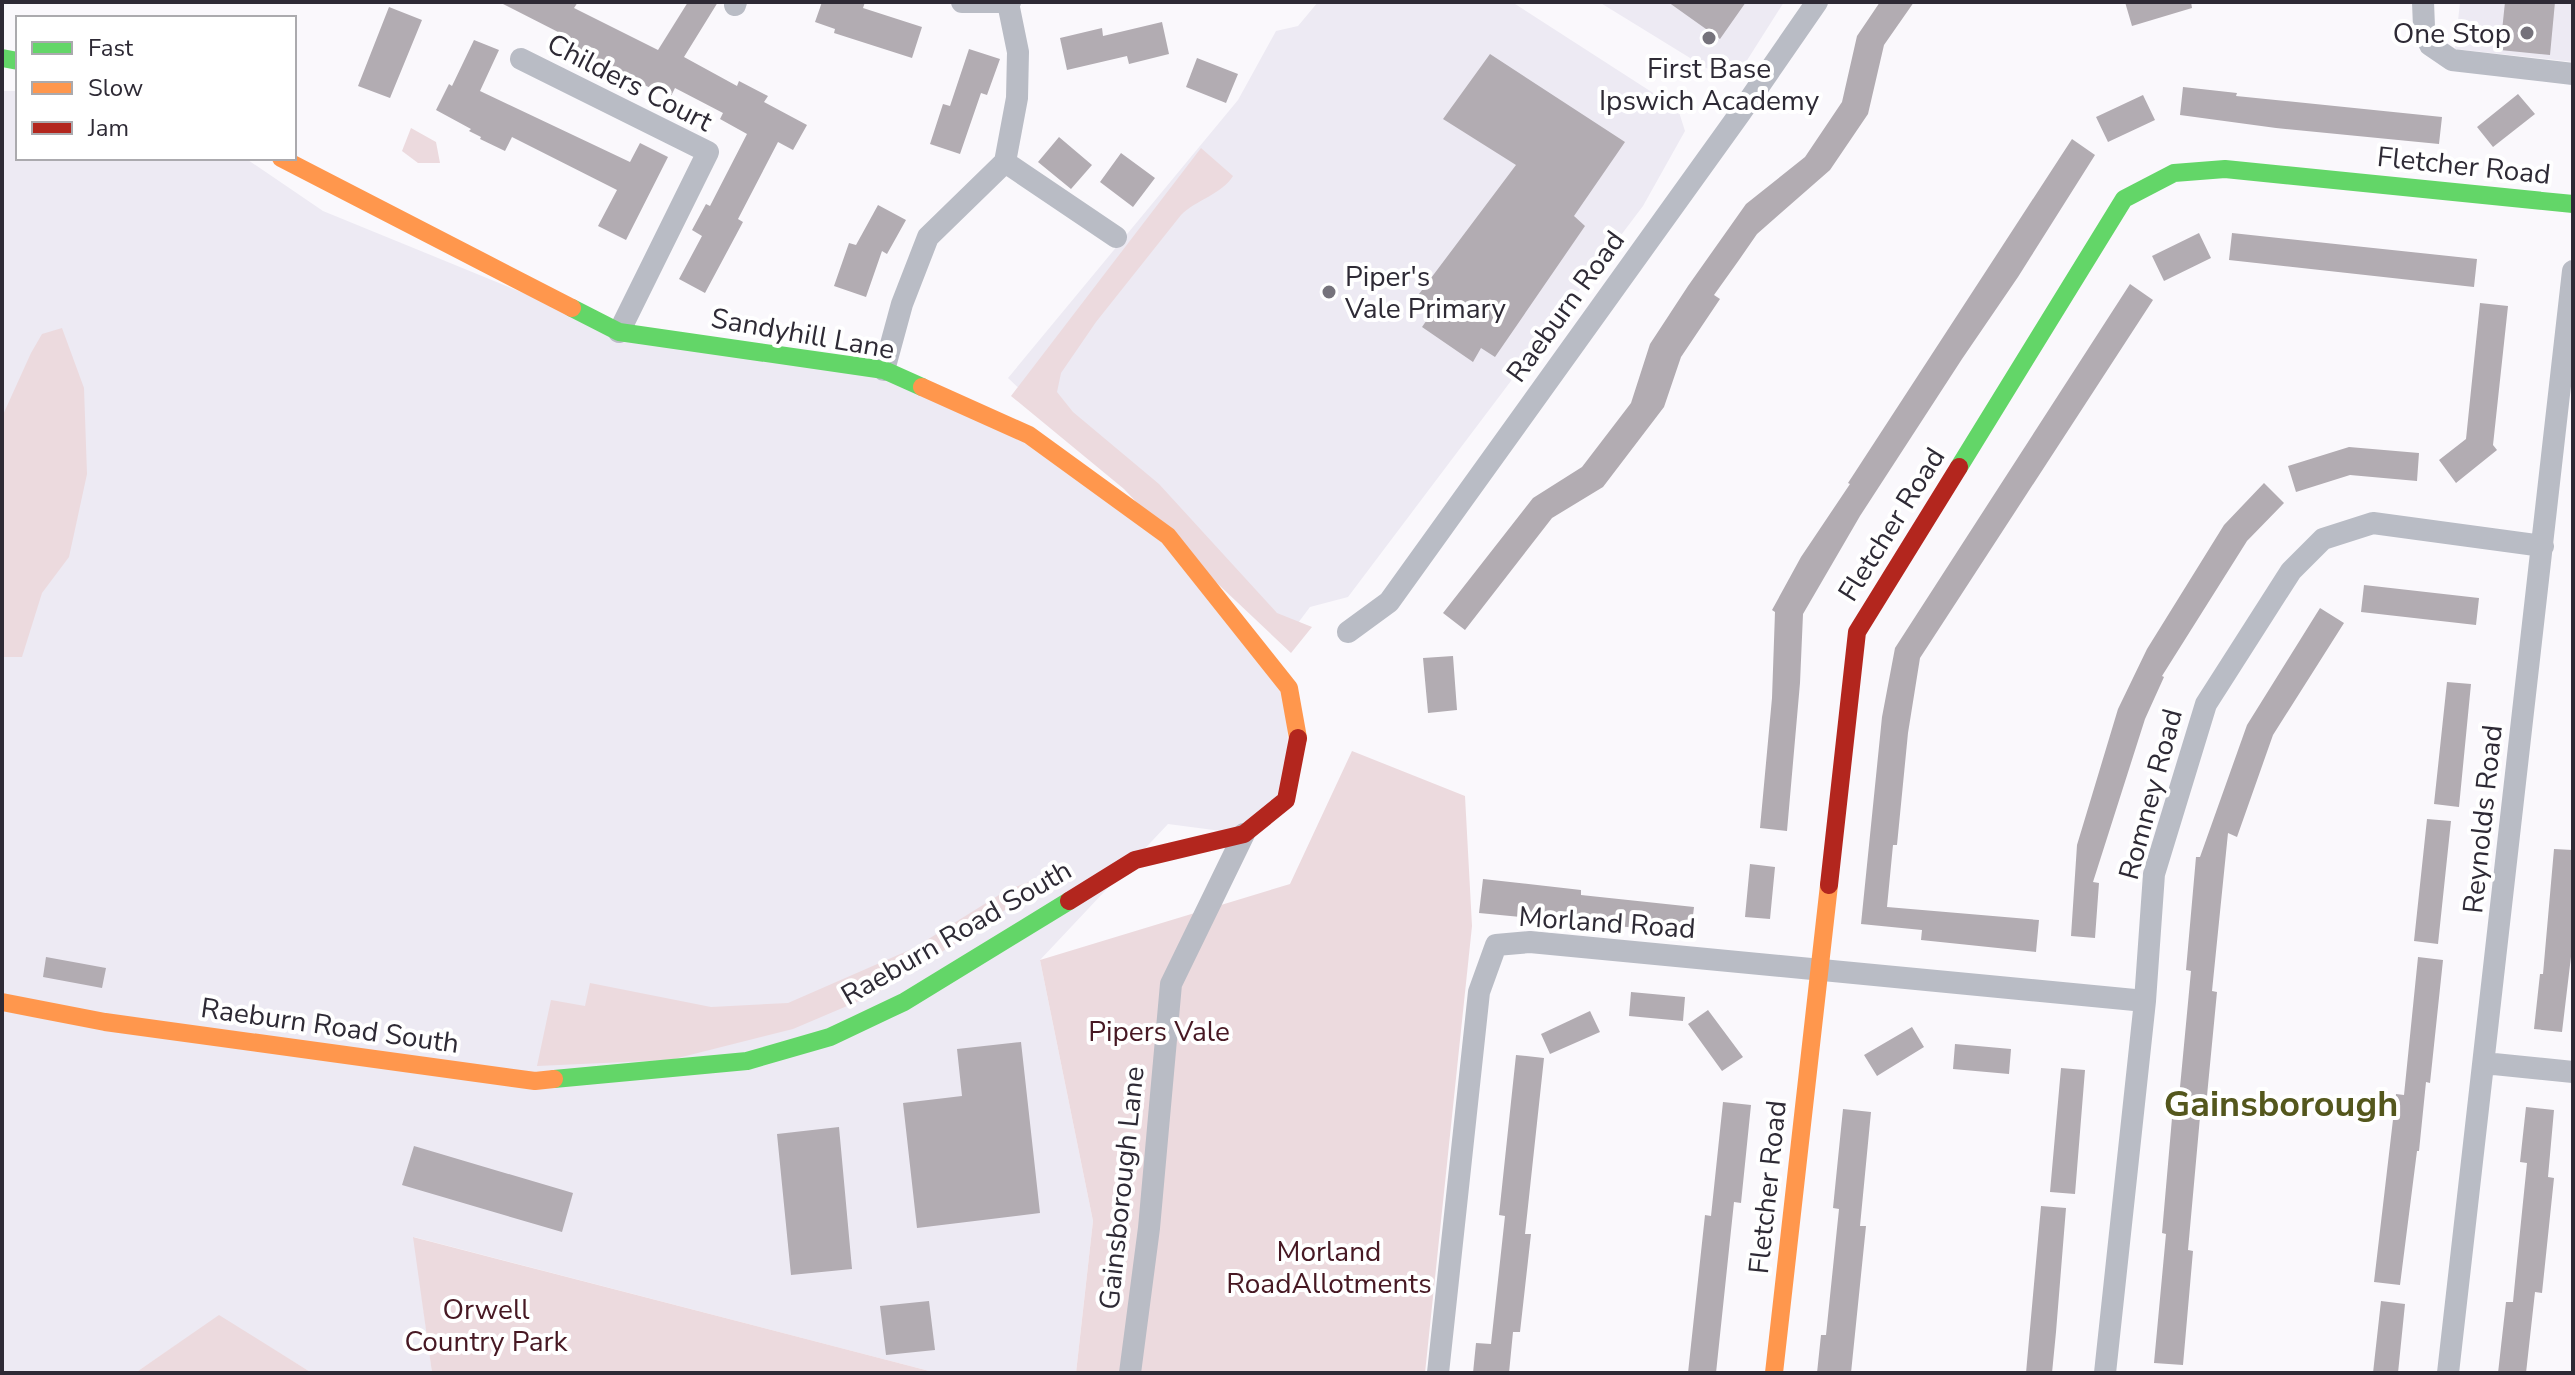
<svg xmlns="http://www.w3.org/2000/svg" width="2575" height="1375" font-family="'Nunito Sans',sans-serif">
<rect width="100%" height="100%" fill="#faf8fc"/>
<path fill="#edeaf3" d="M1318,2H1512L1678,109L1685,131L1643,206L1348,597L1310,607L1286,639L1008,378L1238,100L1276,31L1298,26Z
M1599,2H1784L1739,73L1721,77Z
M2460,2H2573V62L2455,49Z
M2,91H18V158H245L323,211L619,332L884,370L1029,435L1168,536L1289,688L1286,800L1244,834L1168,824L1040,960L1093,1221L1076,1373H937L414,1237L432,1373H312L219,1316L135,1373H2Z"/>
<path fill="#ecdade" d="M411,128L436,142L440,163H418L402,151Z
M1201,148L1233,176C1222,194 1196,200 1181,215L1096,322L1061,373L1057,392L1073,412L1159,484L1277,613L1312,627L1291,653L1184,552L1124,489L1011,396Z
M62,328L84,388L87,474L69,557L42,593L22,657H2V417L31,353L42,334Z
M1352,751L1465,796L1472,926L1425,1373H1076L1093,1221L1040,960L1290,884Z
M1029,882L1040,885L980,928L873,995L793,1029L670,1060L537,1066L551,1000L585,1006L590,983L711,1007L788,1003L914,948L1007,890Z
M413,1237L937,1373H432Z
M219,1315L312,1373H135Z"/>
<path fill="#b2acb2" d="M499,2H578L574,8L658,50L688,2H718L684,57L737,86L739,81L768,96L764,102L807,125L793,150L778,142L738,219L743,222L705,293L679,279L702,236L692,230L706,204L710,206L747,134L720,119L723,113L675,88L670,98L558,41L562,34Z
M822,2H865L863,8L922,27L912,58L834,33L835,29L815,22Z
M1668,2H1746L1720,39Z
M1880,2H1914L1884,45L1868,114L1830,170L1757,234L1739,260L1714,295L1720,299L1681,357L1664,407L1603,487L1552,518L1465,630L1443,613L1533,498L1582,467L1631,403L1650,344L1688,286L1746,204L1805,157L1842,102L1857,36Z
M2125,2H2191L2192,8L2132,26Z
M2505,2H2555L2550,55L2500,50Z
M389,7L422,20L390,98L358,86Z
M1162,22L1169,54L1129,64L1127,56L1067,70L1060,38L1102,28L1103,36Z
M474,40L499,50L480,91L630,162L640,143L668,157L626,240L598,226L617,190L512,137L505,151L480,139L481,137L469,131L471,129L436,110L449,84L452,86Z
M969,49L1000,59L987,95L981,93L960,154L930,144L943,104L950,106Z
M1490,54L1625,142L1574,216L1585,226L1495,357L1481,348L1473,362L1422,327L1433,311L1416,298L1516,165L1443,119Z
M1197,58L1238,74L1226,103L1186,87Z
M2183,87L2237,93L2236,96L2442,117L2439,144L2276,128L2180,115Z
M2518,94L2535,114L2493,147L2477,127Z
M2143,95L2155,120L2108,142L2096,117Z
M1059,137L1092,165L1071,189L1038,162Z
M2072,139L2095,155L2018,277L1962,359L1860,516L1803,614L1800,683L1787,831L1760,828L1772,698L1775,612L1772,610L1801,557L1850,484L1848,483Z
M1121,153L1155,178L1133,207L1100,182Z
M878,205L906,220L887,254L882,251L866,297L834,286L849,243L856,245Z
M2199,233L2211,258L2164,281L2152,256Z
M2232,233L2477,259L2474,287L2229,260Z
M2130,284L2153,300L1920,658L1908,733L1897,845H1893L1887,907L2039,920L2036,952L1921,940L1922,930L1861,924L1882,717L1895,648Z
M2480,303L2508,306L2493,445L2497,450L2456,483L2439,460L2466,439Z
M2349,447L2419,453L2417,481L2350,475L2296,492L2288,466Z
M2264,483L2284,503L2247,541L2162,676L2164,677L2145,719L2093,882L2099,883L2095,938L2071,936L2077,845L2118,709L2147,649L2224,525Z
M2364,585L2479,598L2476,625L2361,612Z
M2320,608L2344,623L2273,735L2237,837L2228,833L2212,991L2217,992L2206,1106H2201L2188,1250L2193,1251L2183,1365L2154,1363L2166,1234L2162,1233L2172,1118L2177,1119L2191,971L2186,970L2196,857H2200L2247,725Z
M1453,656L1457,710L1428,713L1423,658Z
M2447,682L2471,684L2459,807L2434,804Z
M2427,819L2451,821L2438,944L2414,941Z
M2554,849L2573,850V940L2562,1032L2534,1029L2540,974H2543Z
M1750,864L1775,867L1770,919L1745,917Z
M1483,879L1581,890V895L1694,907L1691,933L1479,913Z
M46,957L106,968L102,988L43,977Z
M2418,957L2443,960L2430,1083L2426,1082L2419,1151H2417L2400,1285L2374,1282L2396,1094L2404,1095Z
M1631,992L1685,997L1683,1021L1629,1016Z
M1708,1010L1743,1057L1722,1071L1688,1024Z
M1590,1011L1600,1032L1550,1054L1541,1034Z
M1912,1027L1924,1047L1877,1076L1864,1055Z
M1021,1042L1040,1213L917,1228L903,1103L962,1096L957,1049Z
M1955,1044L2011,1049L2009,1074L1953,1069Z
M1516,1055L1544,1058L1525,1234H1531L1520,1332H1513L1509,1373H1473L1476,1343L1491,1344L1505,1216L1499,1215Z
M2061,1068L2085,1070L2075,1194L2050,1192Z
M1723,1102L1751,1105L1741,1203L1734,1202L1716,1373H1688L1705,1215L1711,1216Z
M2526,1107L2554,1110L2548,1177L2554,1178L2542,1293L2535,1292L2526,1373H2498L2506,1302H2513L2517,1261L2527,1163L2520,1162Z
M1843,1109L1871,1112L1860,1226H1866L1851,1373H1817L1821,1335H1826L1839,1209L1833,1208Z
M839,1127L852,1269L791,1275L777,1134Z
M414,1146L573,1193L562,1232L402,1185Z
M2041,1206L2066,1208L2056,1332L2052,1373H2026Z
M929,1301L935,1350L886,1355L880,1306Z
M2381,1301L2405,1304L2398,1373H2373Z"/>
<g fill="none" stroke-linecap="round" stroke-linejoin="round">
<path stroke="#b9bcc5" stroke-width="22" d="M962,2H1010
M2423,2L2424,27L2430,45L2452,60L2573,74
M735,5L736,2
M521,59L708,152L619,332
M1005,162L1116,237
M884,370L902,304L928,237L1005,162L1017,98L1018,52L1008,3
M1348,632L1389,602L1741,112L1817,2
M2484,1063L2573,1072
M1130,1373L1149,1228L1171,984L1244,834
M1438,1373L1479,992L1496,945L1530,942L2145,1001
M2105,1373L2145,1001L2154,874L2206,704L2291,571L2323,539L2373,523L2543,546
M2448,1373L2573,271"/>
<path stroke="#63d668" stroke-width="18" d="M2,58L18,61
M572,308L619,332L884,370L922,387
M1959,467L2124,199L2174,173L2225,169L2573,204
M554,1079L747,1061L830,1037L904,1002L1069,901"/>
<path stroke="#ff974d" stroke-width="18" d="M281,158L572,308
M922,387L1029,435L1168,536L1289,688L1298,738
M2,1002L105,1022L535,1081L554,1079
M1774,1373L1829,885"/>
<path stroke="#b3261e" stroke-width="18" d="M1829,885L1857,632L1959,467
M1069,901L1135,860L1244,834L1286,800L1298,738"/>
</g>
<g fill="#75727b" stroke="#fff" stroke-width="3">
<circle cx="2527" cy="33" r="8"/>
<circle cx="1709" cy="38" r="8"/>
<circle cx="1329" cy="292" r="8"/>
</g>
<g text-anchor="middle" stroke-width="8" stroke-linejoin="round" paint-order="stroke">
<g font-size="28" fill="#2e2a35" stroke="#fff" text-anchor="end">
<text x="2511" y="43">One Stop</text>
<text x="1709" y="78" text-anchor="middle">First Base<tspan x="1709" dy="32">Ipswich Academy</tspan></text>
<text x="1345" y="286" text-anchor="start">Piper's<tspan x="1345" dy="32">Vale Primary</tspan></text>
</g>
<g font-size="28" fill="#2e2a35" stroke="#fff">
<text transform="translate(630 82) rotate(27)" y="10">Childers Court</text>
<text transform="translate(2464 165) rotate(6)" y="10">Fletcher Road</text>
<text transform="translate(1565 306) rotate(-54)" y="10">Raeburn Road</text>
<text transform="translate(803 333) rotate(10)" y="10">Sandyhill Lane</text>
<text transform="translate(1891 524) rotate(-58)" y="10">Fletcher Road</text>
<text transform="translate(2150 794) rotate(-75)" y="10">Romney Road</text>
<text transform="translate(2482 819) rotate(-84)" y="10">Reynolds Road</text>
<text transform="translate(1607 922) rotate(4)" y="10">Morland Road</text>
<text transform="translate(956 932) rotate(-30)" y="10">Raeburn Road South</text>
<text transform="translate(330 1025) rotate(8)" y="10">Raeburn Road South</text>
<text transform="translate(1767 1187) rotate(-84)" y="10">Fletcher Road</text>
<text transform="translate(1121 1188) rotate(-84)" y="10">Gainsborough Lane</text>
</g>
<g font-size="28" fill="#471823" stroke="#fff">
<text x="1159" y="1041">Pipers Vale</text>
<text x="1329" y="1261">Morland<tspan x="1329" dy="32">RoadAllotments</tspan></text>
<text x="486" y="1319">Orwell<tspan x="486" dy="32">Country Park</tspan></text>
</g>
<g font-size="36" font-weight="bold" fill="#54571d" stroke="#fff">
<text x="2281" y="1116">Gainsborough</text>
</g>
</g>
<rect width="2575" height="1375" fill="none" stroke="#2e2a35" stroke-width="8"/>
<rect x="16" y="16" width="280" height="144" fill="#ffffff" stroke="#abaaae" stroke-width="2"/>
<rect x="32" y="42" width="40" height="12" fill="#63d668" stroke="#abaaae" stroke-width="2"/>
<text x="88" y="56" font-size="24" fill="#2e2a35">Fast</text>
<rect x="32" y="82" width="40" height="12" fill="#ff974d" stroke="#abaaae" stroke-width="2"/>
<text x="88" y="96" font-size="24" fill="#2e2a35">Slow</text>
<rect x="32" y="122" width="40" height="12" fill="#b3261e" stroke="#abaaae" stroke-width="2"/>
<text x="88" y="136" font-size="24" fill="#2e2a35">Jam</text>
</svg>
